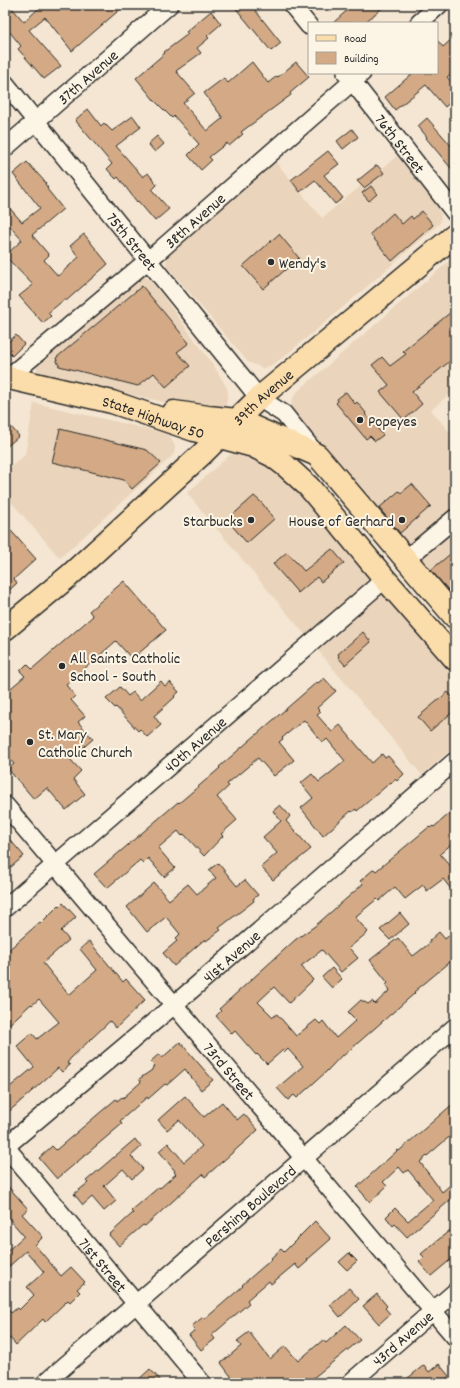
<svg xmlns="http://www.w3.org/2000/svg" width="460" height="1388" font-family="Dekko,sans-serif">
<rect width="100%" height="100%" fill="#f4e6d2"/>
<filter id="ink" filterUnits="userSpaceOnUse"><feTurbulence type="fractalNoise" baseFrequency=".025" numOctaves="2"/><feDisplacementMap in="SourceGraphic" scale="8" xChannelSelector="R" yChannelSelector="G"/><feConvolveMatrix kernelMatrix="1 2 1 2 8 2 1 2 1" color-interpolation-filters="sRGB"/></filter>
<g filter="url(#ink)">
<path fill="#ead4bb" d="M397,156L438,207L441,216L440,223L349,302L285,356L270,366L263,368L248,362L166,265L167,255L274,160L322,218Z
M455,256V389L431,410L455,439V609L293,418L290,409L293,398L297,392Z
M142,276L146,277L154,284L214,366L227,388L228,393L226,405L222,409L211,413L41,374L37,370V365L39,362Z
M34,403L165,433L170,436L175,447L174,453L171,457L60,558L5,495V472L25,455Z
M236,452L254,457L284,475L455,668V746L422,775L187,493L230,455Z"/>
<path fill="#d3aa85" stroke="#2b2b2b" d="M35,5H125L72,51L45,17L29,30L61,66L44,79L18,49L21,46L5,26V15L13,9L24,22L38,9Z
M233,5H251L281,43L271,51Z
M353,5H386L364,23H333Z
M211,11L221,24L207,36L209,38L197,48L201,53L176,71L195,93L183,103L207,131L223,118L204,93L224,78L228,83L252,62L268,83L277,76L278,77L296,62L309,77L290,93L291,95L241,132L243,134L229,146L227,143L209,157L212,160L201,170L188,155L199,144L174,116L172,118L154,100L136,78L165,53L164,52L188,34L186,32Z
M455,36V71L447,77L455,86V98L445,107L426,85L395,110L385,97L413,73H437V40L443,47Z
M88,109L101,126L104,123L112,131L133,116L141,127L116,146L143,177L148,173L157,185L152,190L169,209L155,221L138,201L137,202L118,177L116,179L107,169L112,164L75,120Z
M427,118L455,150V173L426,138L427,137L418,126Z
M352,129L358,137L343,149L337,141Z
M157,136L164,144L155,152L148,144Z
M328,151L339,164L324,175L343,198L335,204L315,180L300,192L291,180Z
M27,162L46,183L45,184L48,188L47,189L63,209L32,235L49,255L44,260L58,276L79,257L70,246L84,234L108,264L66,301L65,299L48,313L51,316L43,323L19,296L33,285L5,256L22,240L5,221V203L22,222L40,208L13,174Z
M377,165L384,173L364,188L357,181Z
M371,186L377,194L369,201L362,193Z
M422,211L433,225L392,261L370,234L393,213L402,224L411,216L413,219Z
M279,234L299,258L263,289L243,266Z
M142,286L189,343L177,352L190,366L166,387L154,373L138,386L59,366L56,358Z
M451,312L455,317V357L412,392L422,404L404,420L380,392L389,385L372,365L382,357L390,366L406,354L403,351Z
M16,335L24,344L12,356L5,348V345Z
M346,392L355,404L357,402L366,413L365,414L383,435L375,441L370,436L366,439L336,403L338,401L337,399Z
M5,420L19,436L5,448Z
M60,429L147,450L161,463L132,489L124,480L52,462Z
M412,484L431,506L400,533L379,508L399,491L401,493Z
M254,496L262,503L274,519L247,543L227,520Z
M5,524L36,559L14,579L17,583L5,594Z
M332,549L344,563L321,582L317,577L298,593L273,564L287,552L304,571Z
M455,550V598L431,570Z
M124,581L166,630L132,659L116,641L66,685L75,696L71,700L85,716L78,722L93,739L70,759L81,771L73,779L85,794L66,810L47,788L34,799L8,769L14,764L5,754V693L25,676L20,671L27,664L32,669L93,616L89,611Z
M363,632L371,642L345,665L338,657L339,656L338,654Z
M324,678L336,691L317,708L321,712L317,715L332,732L340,725L372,763L382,754L385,758L388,756L404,774L397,781L395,779L392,783L391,782L357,811L356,809L352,812L351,811L323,836L301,808L313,798L301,783L312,774L319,782L345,761L327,739L323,743L304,720L282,738L283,739L279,742L294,760L274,776L258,758L227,784L229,786L217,797L237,820L221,834L223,836L204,856L184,834L182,836L178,831L158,848L175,868L164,877L148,858L143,863L140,860L107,888L94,874L178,802L179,803L220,768L219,767L317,682L318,683Z
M161,681L165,686L170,682L179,692L174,696L175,697L154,716L161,725L147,737L140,729L138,731L116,707L115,708L106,699L120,687L128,696L133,692L140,700Z
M448,692L455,700V710L430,731L418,717Z
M280,805L290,816L286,821L311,849L273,880L261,867L277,853L263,837L281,821L273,811Z
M449,814L455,821V841L440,854L455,871V894L443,879L427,891L423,885L405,899L395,887L379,901L377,899L355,917L368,932L349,948L358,958L341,972L322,950L301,966L313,980L289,1003L274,987L258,1002L273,1017L277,1014L296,1036L316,1020L320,1024L323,1021L336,1038L356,1020L348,1012L361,1000L368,1004L372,1001L375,1004L390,990L386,985L388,983L370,960L398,938L413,956L430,943L429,941L439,932L445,939L455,930V958L414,992L415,993L343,1056L342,1055L326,1072L297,1098L294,1095L288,1100L277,1088L303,1066L288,1049L285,1052L283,1050L267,1064L257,1054L256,1055L235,1031L232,1034L216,1016L221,1011L219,1009L295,940L315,926L363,884L360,881L374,869L376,871L429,827L430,828L433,826L434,827Z
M5,834L24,856L11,867L10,865L5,870Z
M218,863L237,886L245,880L258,895L253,899L254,901L219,928L221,930L206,941L205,939L174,966L163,953L177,941L175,939L180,934L166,917L147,932L127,907L154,883L169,900L188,884L197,894L216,878L209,870Z
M63,903L76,917L61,931L69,940L43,963L69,995L97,970L80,949L89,941L123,982L126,979L145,1000L116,1028L110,1021L71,1058L67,1063L70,1065L62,1072L58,1068L5,1115V1091L34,1067L17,1046L32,1033L37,1039L59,1022L39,999L32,1005L31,1004L5,1028V953L40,922L41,923L59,905L60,906Z
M400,913L409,924L390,940L380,930Z
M332,968L342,979L332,988L322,977Z
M180,1042L213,1080L201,1090L185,1069L167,1085L165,1084L148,1099L147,1097L120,1121L122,1124L57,1179L39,1158L52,1146L56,1150L116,1099L117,1101L122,1097L123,1098L141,1082L139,1079L152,1070V1069L154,1066L150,1062L159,1054L162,1058Z
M185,1096L204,1117L222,1102L237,1120L244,1114L258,1130L205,1177L203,1174L145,1226L143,1225L119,1246L109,1235L133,1213L131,1211L159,1187L160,1188L176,1174L174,1172L175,1171L159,1151L168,1143L184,1162L202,1146L179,1120L167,1130L158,1120Z
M455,1102V1132L420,1162L442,1192L455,1181V1196L407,1237L395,1224L393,1226L386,1217L395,1208L408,1221L433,1200L408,1170L404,1173L399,1167L383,1182L387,1186L370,1202L357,1187L398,1150L399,1151Z
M135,1139L141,1147L131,1156L143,1169L132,1179L123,1169L104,1186L116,1201L104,1211L92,1197L83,1205L74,1194L88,1183L86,1181Z
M5,1183L28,1209L22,1214L43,1237L35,1245L61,1276L71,1267L85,1282L77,1289L80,1292L70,1302L68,1300L45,1322L43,1319L16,1345L10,1338L5,1343V1306L11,1313L17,1308L19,1310L34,1295L27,1287L44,1272L26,1251L5,1270V1253L24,1236L5,1214Z
M315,1221L331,1239L307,1260L308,1261L299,1269L295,1264L271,1284L269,1281L247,1300L249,1303L212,1335L215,1339L201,1350L189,1335L195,1330L192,1326L203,1317L205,1319L243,1286L242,1285L272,1259L271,1258L281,1249L284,1252Z
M455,1226V1256L431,1276L419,1262L424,1257L421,1254Z
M349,1253L357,1261L347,1270L339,1262Z
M349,1288L359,1299L340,1317L330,1305Z
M377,1294L387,1306L385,1308L390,1314L379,1324L363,1306Z
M346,1325L360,1340L307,1383H236L221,1363L241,1346L237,1341L249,1332L270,1359L285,1346L298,1361L323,1340L326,1343Z
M439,1364L449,1376L441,1383H402L424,1365L429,1372Z
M150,1369L163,1383H135Z"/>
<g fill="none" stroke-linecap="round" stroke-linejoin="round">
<defs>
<g id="minor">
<path d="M292,5L309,26"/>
<path d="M419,23L439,5"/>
<path id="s1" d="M346,73L455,213"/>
<path id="s2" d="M5,83L259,398L284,414L316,454"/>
<path id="s3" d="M5,148L169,5"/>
<path id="s4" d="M5,380L159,251L362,73"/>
<path d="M406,559L455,518"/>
<path id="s5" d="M5,805L455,1337"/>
<path id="s6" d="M5,908L385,579"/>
<path id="s7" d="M5,1146L202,1383"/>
<path id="s8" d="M5,1147L174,1005L455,761"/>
<path id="s9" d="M45,1383L455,1027"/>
<path id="s10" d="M350,1383L455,1292"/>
</g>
<g id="major">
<path id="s11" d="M5,377L112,402L194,430L253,446L273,456L286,466L309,487L385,579L455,659"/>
<path d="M174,412L208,417L237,420L317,455L455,617"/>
<path id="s12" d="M5,629L69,576L202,454L259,398L455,235"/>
</g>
</defs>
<use href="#minor" stroke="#2b2b2b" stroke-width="20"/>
<use href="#major" stroke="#2b2b2b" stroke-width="25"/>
<use href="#minor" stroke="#fcf5e5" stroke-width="17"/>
<use href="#major" stroke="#fbddab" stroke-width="22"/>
</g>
</g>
<g fill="#2b2b2b" stroke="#fcf5e5" stroke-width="1.5">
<circle cx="271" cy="262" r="4"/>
<circle cx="360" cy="420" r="4"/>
<circle cx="251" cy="520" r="4"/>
<circle cx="402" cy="520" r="4"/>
<circle cx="62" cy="666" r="4"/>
<circle cx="30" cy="742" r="4"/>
</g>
<g text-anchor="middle" stroke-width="4" stroke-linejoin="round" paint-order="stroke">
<g font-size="16" fill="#2b2b2b" stroke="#fcf5e5">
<text dy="6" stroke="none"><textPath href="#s3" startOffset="109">37th Avenue</textPath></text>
<text dy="6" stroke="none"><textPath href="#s1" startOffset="89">76th Street</textPath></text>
<text dy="6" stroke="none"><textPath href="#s4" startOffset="248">38th Avenue</textPath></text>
<text dy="6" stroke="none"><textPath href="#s2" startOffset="203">75th Street</textPath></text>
<text dy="6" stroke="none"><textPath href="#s12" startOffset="347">39th Avenue</textPath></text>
<text dy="6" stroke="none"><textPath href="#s11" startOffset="154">State Highway 50</textPath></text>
<text dy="6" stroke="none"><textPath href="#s6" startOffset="251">40th Avenue</textPath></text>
<text dy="6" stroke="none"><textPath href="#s8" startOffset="296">41st Avenue</textPath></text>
<text dy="6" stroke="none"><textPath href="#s5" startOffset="348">73rd Street</textPath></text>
<text dy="6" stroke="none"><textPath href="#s9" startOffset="271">Pershing Boulevard</textPath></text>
<text dy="6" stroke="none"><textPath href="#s7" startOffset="154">71st Street</textPath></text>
<text dy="6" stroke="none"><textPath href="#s10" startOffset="69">43rd Avenue</textPath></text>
</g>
<g font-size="16" fill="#2b2b2b" stroke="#fcf5e5" text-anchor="start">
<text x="279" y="268">Wendy's</text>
<text x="368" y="426">Popeyes</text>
<text x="243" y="526" text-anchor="end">Starbucks</text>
<text x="394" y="526" text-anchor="end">House of Gerhard</text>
<text x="70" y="663">All Saints Catholic<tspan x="70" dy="18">School - South</tspan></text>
<text x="38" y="739">St. Mary<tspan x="38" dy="18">Catholic Church</tspan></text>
</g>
</g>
<rect width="460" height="1388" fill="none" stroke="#fcf5e5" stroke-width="20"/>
<rect x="10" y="10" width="440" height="1368" fill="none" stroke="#2b2b2b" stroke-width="1.5" filter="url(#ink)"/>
<rect x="308" y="22" width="130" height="52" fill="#fcf5e5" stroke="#a8a49b"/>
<rect x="316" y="35" width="20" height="6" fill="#fbddab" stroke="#a8a49b"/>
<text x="344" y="42" font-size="12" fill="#2b2b2b">Road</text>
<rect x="316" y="52" width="20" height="12" fill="#d3aa85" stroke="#a8a49b"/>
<text x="344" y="62" font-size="12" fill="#2b2b2b">Building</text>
</svg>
